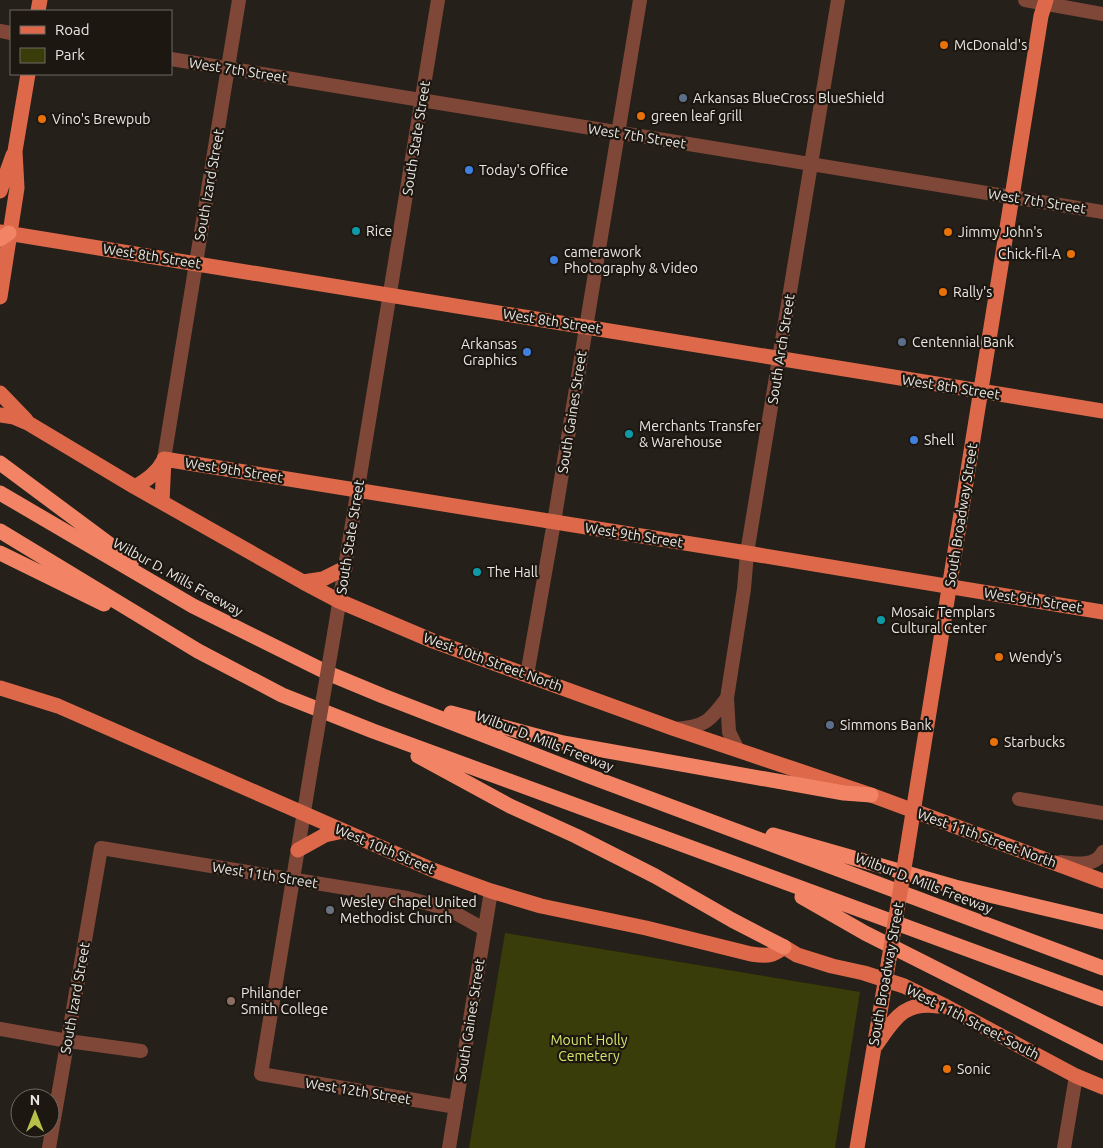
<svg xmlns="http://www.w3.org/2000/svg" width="1103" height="1148" font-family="Ubuntu,sans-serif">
<rect width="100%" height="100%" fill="#252019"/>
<path fill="#383d0a" d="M505,933L860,992L835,1148H469Z"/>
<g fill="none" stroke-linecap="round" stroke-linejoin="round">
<path stroke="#7f4738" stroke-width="14" d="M1025,0L1103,14
M0,31L11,33
M171,59L1103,212
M164,459L239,0
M334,634L438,0
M527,675L554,522L640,0
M675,729C705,727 710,721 727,698
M738,750L729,732L727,698L744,589L747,553L838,0
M312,763L261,1074L456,1107
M1019,799L1103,813
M1061,862C1076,864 1095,867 1103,852
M0,1029L68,1041L141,1051
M49,1148L101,848L407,898L448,909L484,929
M449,1148L491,891
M1064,1148L1076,1076"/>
<path stroke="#dd694a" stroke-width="15" d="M38,11L40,0
M0,191L13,155
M0,232L1103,411
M0,297L17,188L15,151L28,74
M0,393L26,420
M0,415L14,417L28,423L135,487L303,582L339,601L433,641L675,729L871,795L1103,881
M164,459L747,553L1103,612
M135,487C148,479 157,473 164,460
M162,502L164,459
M303,582L323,579L345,568
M0,688L58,706L433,870L491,891L541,906L646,928L751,954C767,956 771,957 784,947L797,955L832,966L864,973L904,986L947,1007L1076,1076L1103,1087
M298,850L325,835L343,831
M906,856L1041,16L1046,0
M876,1045C894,1020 903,1001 938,1006
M857,1148L889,959"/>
<path stroke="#f28365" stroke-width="15" d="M0,239L9,233
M0,463L132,561
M0,493L193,606L330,674L383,696L589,776L1103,968
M0,531L198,651L282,695L373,731L1103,999
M0,553L104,604
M451,713L563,743L844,793L871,795
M418,756L510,806L576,836L655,876L732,920L784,947
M773,835L955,887L1103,922
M802,897L865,933L1103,1053"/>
<path stroke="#7f4738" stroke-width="14" d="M312,763L334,634"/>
<path stroke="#dd694a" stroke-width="15" d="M889,959L906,856"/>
</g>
<g fill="#e8710a" stroke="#1c1710" stroke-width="2">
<circle cx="944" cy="45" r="5"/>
<circle cx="641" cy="116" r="5"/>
<circle cx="42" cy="119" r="5"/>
<circle cx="948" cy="232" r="5"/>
<circle cx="1071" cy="254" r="5"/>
<circle cx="943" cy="292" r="5"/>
<circle cx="999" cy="657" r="5"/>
<circle cx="994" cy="742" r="5"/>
<circle cx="947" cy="1069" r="5"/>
</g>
<g fill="#5c6f8a" stroke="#1c1710" stroke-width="2">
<circle cx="683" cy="98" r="5"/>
<circle cx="902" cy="342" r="5"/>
<circle cx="830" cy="725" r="5"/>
</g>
<g fill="#3f7fe0" stroke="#1c1710" stroke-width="2">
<circle cx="469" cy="170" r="5"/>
<circle cx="554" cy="260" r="5"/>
<circle cx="527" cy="352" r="5"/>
<circle cx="914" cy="440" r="5"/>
</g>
<g fill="#0f9aa8" stroke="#1c1710" stroke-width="2">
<circle cx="356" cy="231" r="5"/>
<circle cx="629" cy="434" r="5"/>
<circle cx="477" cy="572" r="5"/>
<circle cx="881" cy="620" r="5"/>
</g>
<circle fill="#6b7280" stroke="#1c1710" stroke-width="2" cx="330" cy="910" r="5"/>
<circle fill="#8d6e63" stroke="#1c1710" stroke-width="2" cx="231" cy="1001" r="5"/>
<g text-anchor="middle" stroke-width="4.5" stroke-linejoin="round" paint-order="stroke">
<g font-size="14" fill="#eae6e2" stroke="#1c1710" text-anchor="start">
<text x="954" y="50">McDonald's</text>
<text x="693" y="103">Arkansas BlueCross BlueShield</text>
<text x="651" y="121">green leaf grill</text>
<text x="52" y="124">Vino's Brewpub</text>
<text x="479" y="175">Today's Office</text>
<text x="366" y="236">Rice</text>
<text x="958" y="237">Jimmy John's</text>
<text x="564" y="257">camerawork<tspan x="564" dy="16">Photography &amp; Video</tspan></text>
<text x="1061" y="259" text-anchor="end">Chick-fil-A</text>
<text x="953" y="297">Rally's</text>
<text x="912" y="347">Centennial Bank</text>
<text x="517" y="349" text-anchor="end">Arkansas<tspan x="517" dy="16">Graphics</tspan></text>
<text x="639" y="431">Merchants Transfer<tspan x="639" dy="16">&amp; Warehouse</tspan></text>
<text x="924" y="445">Shell</text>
<text x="487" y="577">The Hall</text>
<text x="891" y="617">Mosaic Templars<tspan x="891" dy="16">Cultural Center</tspan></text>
<text x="1009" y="662">Wendy's</text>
<text x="840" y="730">Simmons Bank</text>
<text x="1004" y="747">Starbucks</text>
<text x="340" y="907">Wesley Chapel United<tspan x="340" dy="16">Methodist Church</tspan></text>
<text x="241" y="998">Philander<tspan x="241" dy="16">Smith College</tspan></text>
<text x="957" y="1074">Sonic</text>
</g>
<g font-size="14" fill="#eae6e2" stroke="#1c1710">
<text transform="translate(238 70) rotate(9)" y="5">West 7th Street</text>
<text transform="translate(637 136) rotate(9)" y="5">West 7th Street</text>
<text transform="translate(416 138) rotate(-81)" y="5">South State Street</text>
<text transform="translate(209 185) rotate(-80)" y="5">South Izard Street</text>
<text transform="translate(1037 201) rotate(9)" y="5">West 7th Street</text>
<text transform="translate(152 256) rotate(9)" y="5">West 8th Street</text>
<text transform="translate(552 321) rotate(9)" y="5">West 8th Street</text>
<text transform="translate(781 349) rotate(-81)" y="5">South Arch Street</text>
<text transform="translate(951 387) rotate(9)" y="5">West 8th Street</text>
<text transform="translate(572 412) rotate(-81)" y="5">South Gaines Street</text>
<text transform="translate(234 470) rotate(9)" y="5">West 9th Street</text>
<text transform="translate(961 515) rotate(-81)" y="5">South Broadway Street</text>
<text transform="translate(634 535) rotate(9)" y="5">West 9th Street</text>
<text transform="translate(350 537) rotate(-81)" y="5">South State Street</text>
<text transform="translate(178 577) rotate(29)" y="5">Wilbur D. Mills Freeway</text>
<text transform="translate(1033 600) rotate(9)" y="5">West 9th Street</text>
<text transform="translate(493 662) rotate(20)" y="5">West 10th Street North</text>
<text transform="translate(545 741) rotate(21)" y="5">Wilbur D. Mills Freeway</text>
<text transform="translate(987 838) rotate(20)" y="5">West 11th Street North</text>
<text transform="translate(385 849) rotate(23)" y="5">West 10th Street</text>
<text transform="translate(265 875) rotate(9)" y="5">West 11th Street</text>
<text transform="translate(924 883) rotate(21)" y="5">Wilbur D. Mills Freeway</text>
<text transform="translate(886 974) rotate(-80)" y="5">South Broadway Street</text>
<text transform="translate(75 998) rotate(-80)" y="5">South Izard Street</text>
<text transform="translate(470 1020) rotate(-81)" y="5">South Gaines Street</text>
<text transform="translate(973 1022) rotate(27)" y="5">West 11th Street South</text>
<text transform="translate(358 1091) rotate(9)" y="5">West 12th Street</text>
</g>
<g font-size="14" fill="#d9e76a" stroke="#1c1710">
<text x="589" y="1045">Mount Holly<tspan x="589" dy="16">Cemetery</tspan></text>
</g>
</g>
<rect x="10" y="10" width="162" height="65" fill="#1c1710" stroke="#6e6a64"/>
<rect x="20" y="26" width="25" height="8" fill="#dd694a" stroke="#6e6a64"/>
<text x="55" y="35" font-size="15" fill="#eae6e2">Road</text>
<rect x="20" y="48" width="25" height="15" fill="#383d0a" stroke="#6e6a64"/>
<text x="55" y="60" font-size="15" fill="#eae6e2">Park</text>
<g transform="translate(35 1113)"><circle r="24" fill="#1c1710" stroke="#6e6a64"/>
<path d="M0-4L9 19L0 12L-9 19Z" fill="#b8c147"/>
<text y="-8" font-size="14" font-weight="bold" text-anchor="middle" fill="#eae6e2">N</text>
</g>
</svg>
